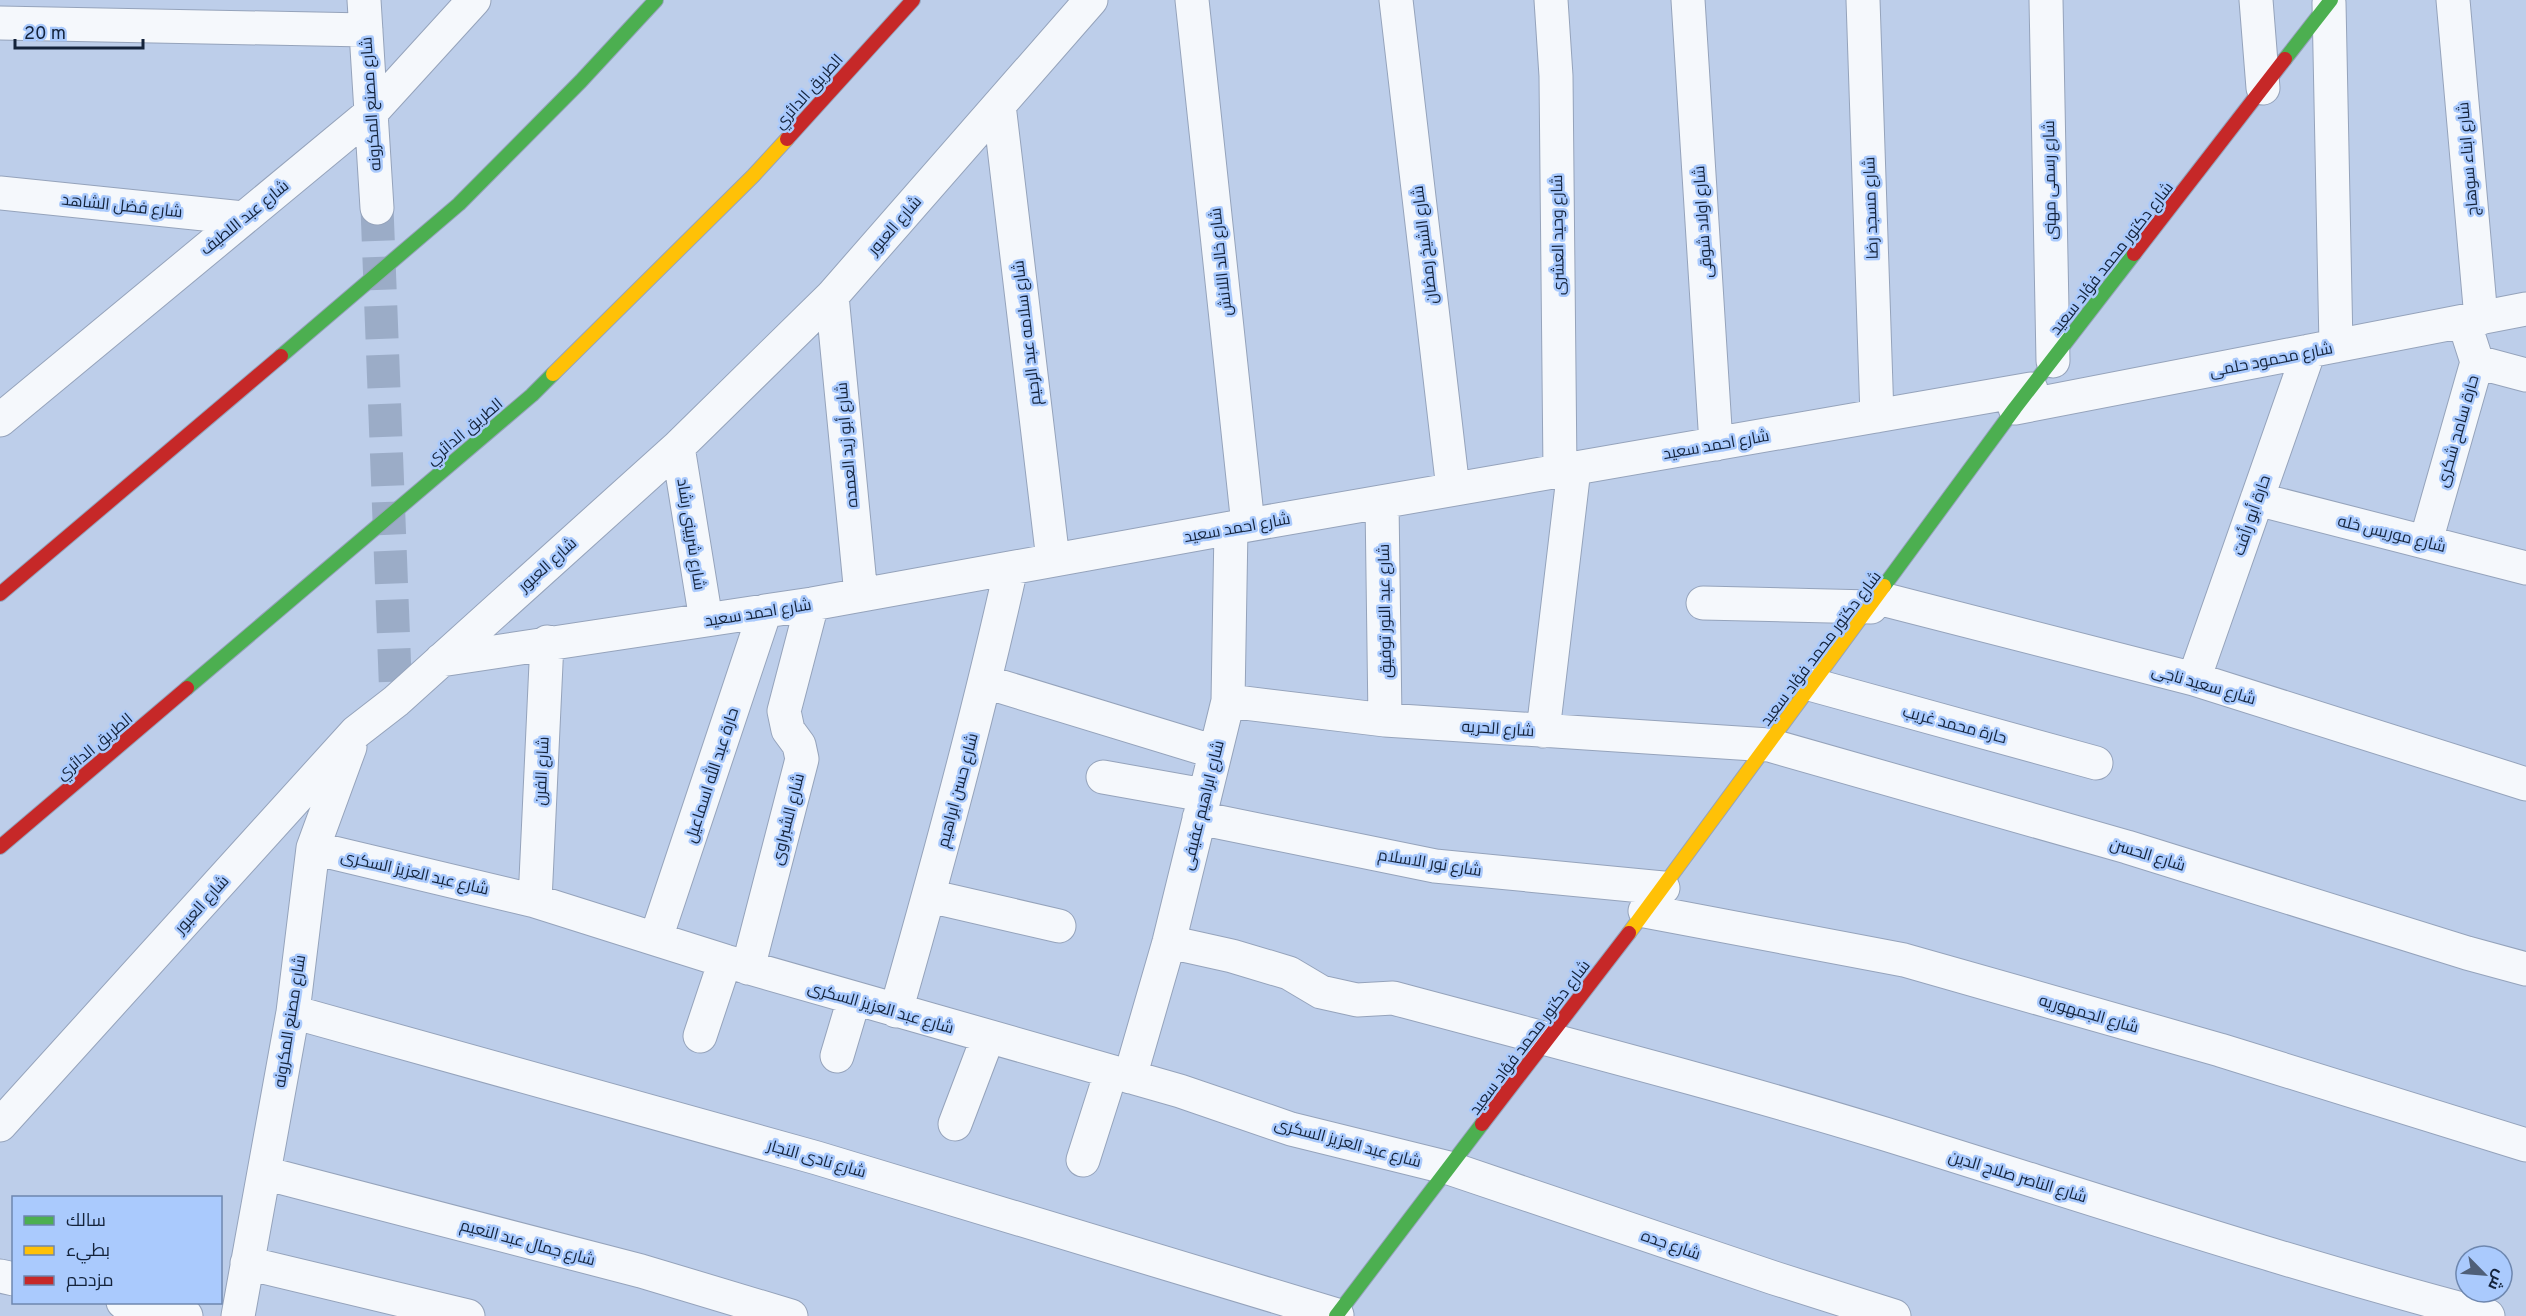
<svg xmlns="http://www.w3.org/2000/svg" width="2526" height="1316" font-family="Overpass,Cairo,sans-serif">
<rect width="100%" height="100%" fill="#bdceea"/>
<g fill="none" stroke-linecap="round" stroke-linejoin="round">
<path stroke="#9bacc7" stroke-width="33" stroke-dasharray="33 16" stroke-linecap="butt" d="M377,208L396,701"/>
<defs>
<path id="street" d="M364,0L377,208
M1192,0L1248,525
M1396,0L1453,489
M1551,0L1556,76L1560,471
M1688,0L1716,444
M1863,0L1877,416
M2046,0L2053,361
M2256,0L2263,88
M2453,0L2481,318
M2329,3L2336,346
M0,23L366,30
M999,105L1053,560
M0,193L243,218
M832,296L861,595
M2477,362L2526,375
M2015,408L2526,309
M0,420L371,113L474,0
M678,447L706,620
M2257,499L2526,568
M1382,502L1385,720
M2426,541L2477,362L2468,334L2460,322
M1878,598L2194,679L2526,784
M1703,603L1871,607
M441,660L812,604L1231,528L2031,389
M2194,679L2309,351
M986,682L1215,752
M1813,685L2096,763
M1228,701L1385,720L1769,745L2127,847L2467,953L2526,969
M1543,731L1574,469
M1103,777L1204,795
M1199,818L1435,866L1663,888
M313,848L535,901L725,961L1180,1091L1291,1129L1449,1168L1774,1278L1894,1316
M929,896L1059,926
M535,901L547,642
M1645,911L1904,960L2220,1050L2526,1145
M656,938L765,611
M1169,942L1232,956L1289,973L1321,992L1357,1000L1393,998C1557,1042 1722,1084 1885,1134C2085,1196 2285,1263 2488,1316
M748,968L802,759L799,745L788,730L784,711L812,604
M896,1011C938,864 978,717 1011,568
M293,1012L817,1158L1337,1315
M700,1036L725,961
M837,1056L854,999
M1130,1077L1169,942L1228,701L1231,528
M955,1124L988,1037
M0,1125L356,732L396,701L678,447L832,296L1091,0
M1083,1160L1111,1072
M264,1173L641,1271L791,1316
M247,1263L468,1316
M0,1276L14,1279
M123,1302L186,1316
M238,1316L293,1012L313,848L350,747"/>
<path id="fast" d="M2285,59L2331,0
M281,356L459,204L581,81L656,0
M1884,586L2015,408L2134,254
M187,688L532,395L553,374
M1336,1316L1482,1124"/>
<path id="slow" d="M553,374L753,176L787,139
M1629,933L1884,586"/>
<path id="jam" d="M787,139L913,0
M2134,254L2285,59
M0,594L281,356
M0,847L187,688
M1482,1124L1629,933"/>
</defs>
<use href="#street" stroke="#95a3bb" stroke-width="35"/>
<use href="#fast" stroke="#95a3bb" stroke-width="16"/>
<use href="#slow" stroke="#95a3bb" stroke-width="16"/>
<use href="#jam" stroke="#95a3bb" stroke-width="16"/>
<use href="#street" stroke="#f5f8fc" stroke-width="33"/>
<use href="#fast" stroke="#4caf50" stroke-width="14"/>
<use href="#slow" stroke="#ffc107" stroke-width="14"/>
<use href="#jam" stroke="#c62828" stroke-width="14"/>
</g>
<g text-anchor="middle" stroke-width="5" stroke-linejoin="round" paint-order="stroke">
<g font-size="16" fill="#14233b" stroke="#aacafd">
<text transform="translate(808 91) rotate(-48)" y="6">الطريق الدائري</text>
<text transform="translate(370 104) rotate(-94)" y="6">شارع مصنع المكرونه</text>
<text transform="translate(2467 159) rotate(-95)" y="6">شارع ابناء سوهاج</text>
<text transform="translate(2049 180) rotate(-91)" y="6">شارع رسمى مهنى</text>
<text transform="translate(122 205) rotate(6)" y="6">شارع فضل الشاهد</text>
<text transform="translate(1870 208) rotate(-92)" y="6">شارع مسجد رضا</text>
<text transform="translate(244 217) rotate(-39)" y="6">شارع عبد اللطيف</text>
<text transform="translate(1702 222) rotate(-94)" y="6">شارع اولاد شوقى</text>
<text transform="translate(894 225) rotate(-49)" y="6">شارع العبور</text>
<text transform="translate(1557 235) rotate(-91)" y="6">شارع وحيد العشرى</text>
<text transform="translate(1424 245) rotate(-97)" y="6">شارع الشيخ رمضان</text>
<text transform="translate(2111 258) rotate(-52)" y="6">شارع دكتور محمد فؤاد سعيد</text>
<text transform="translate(1220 262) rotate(-96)" y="6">شارع خالد اللانش</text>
<text transform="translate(1026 333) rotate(-97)" y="6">شارع سلامه عبد الرحيم</text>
<text transform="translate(2271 359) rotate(-11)" y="6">شارع محمود حلمى</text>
<text transform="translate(464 431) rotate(-40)" y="6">الطريق الدائري</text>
<text transform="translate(2457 431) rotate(-74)" y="6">حارة سامح شكرى</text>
<text transform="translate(1716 444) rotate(-10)" y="6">شارع احمد سعيد</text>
<text transform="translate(846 445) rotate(-95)" y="6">شارع أبو زيد العمده</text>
<text transform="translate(2251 515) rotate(-71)" y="6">حارة أبو رأفت</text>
<text transform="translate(1237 527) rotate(-10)" y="6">شارع احمد سعيد</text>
<text transform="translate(2392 533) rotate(14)" y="6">شارع موريس خله</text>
<text transform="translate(692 534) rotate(81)" y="6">شارع شربينى رشاد</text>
<text transform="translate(547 564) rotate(-42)" y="6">شارع العبور</text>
<text transform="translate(1384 611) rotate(-91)" y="6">شارع عبد النور توفيق</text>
<text transform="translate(758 612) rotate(-9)" y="6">شارع احمد سعيد</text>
<text transform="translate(1820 648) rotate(-53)" y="6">شارع دكتور محمد فؤاد سعيد</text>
<text transform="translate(2204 684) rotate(16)" y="6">شارع سعيد ناجى</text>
<text transform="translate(1955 724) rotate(15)" y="6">حارة محمد غريب</text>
<text transform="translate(1498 728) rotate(4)" y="6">شارع الحريه</text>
<text transform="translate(94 746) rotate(-40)" y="6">الطريق الدائري</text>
<text transform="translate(541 771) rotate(-87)" y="6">شارع الفرن</text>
<text transform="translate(711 775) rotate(-72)" y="6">حارة عبد الله اسماعيل</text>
<text transform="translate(957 790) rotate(-75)" y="6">شارع حسن ابراهيم</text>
<text transform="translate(1202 805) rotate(-76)" y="6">شارع ابراهيم عفيفى</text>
<text transform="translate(787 819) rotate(-76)" y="6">شارع الشبراوى</text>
<text transform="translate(2148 854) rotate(17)" y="6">شارع الحسن</text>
<text transform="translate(1430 862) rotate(9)" y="6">شارع نور الاسلام</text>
<text transform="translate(415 872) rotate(13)" y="6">شارع عبد العزيز السكرى</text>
<text transform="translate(201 904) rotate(-48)" y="6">شارع العبور</text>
<text transform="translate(881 1007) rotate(16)" y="6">شارع عبد العزيز السكرى</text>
<text transform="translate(2089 1013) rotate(16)" y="6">شارع الجمهوريه</text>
<text transform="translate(289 1021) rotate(-81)" y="6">شارع مصنع المكرونه</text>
<text transform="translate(1529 1037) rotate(-53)" y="6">شارع دكتور محمد فؤاد سعيد</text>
<text transform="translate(1348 1142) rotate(15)" y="6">شارع عبد العزيز السكرى</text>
<text transform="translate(817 1158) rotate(16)" y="6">شارع نادى النجار</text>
<text transform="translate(2018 1176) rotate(17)" y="6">شارع الناصر صلاح الدين</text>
<text transform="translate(528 1242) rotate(15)" y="6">شارع جمال عبد النعيم</text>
<text transform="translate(1671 1244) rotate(19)" y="6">شارع جده</text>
</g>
</g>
<rect x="12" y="1196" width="210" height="108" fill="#aacafd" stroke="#6e87af" stroke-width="1.5"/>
<rect x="24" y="1216" width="30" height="9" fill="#4caf50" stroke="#6e87af" stroke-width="1.5"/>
<text x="66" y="1226" font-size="18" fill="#14233b">سالك</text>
<rect x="24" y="1246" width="30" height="9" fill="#ffc107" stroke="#6e87af" stroke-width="1.5"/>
<text x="66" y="1256" font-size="18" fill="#14233b">بطيء</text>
<rect x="24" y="1276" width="30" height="9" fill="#c62828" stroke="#6e87af" stroke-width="1.5"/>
<text x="66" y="1286" font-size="18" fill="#14233b">مزدحم</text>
<g transform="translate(2484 1274) rotate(115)"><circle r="28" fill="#aacafd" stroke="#6e87af" stroke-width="1.5"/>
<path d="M0-4.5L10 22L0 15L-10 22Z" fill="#4f5f78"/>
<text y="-9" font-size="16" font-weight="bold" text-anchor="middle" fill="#14233b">ش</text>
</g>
<path d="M15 39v9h128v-9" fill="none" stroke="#14233b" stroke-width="3"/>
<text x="24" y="39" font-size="18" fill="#14233b" stroke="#aacafd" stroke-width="4.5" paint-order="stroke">20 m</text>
</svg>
